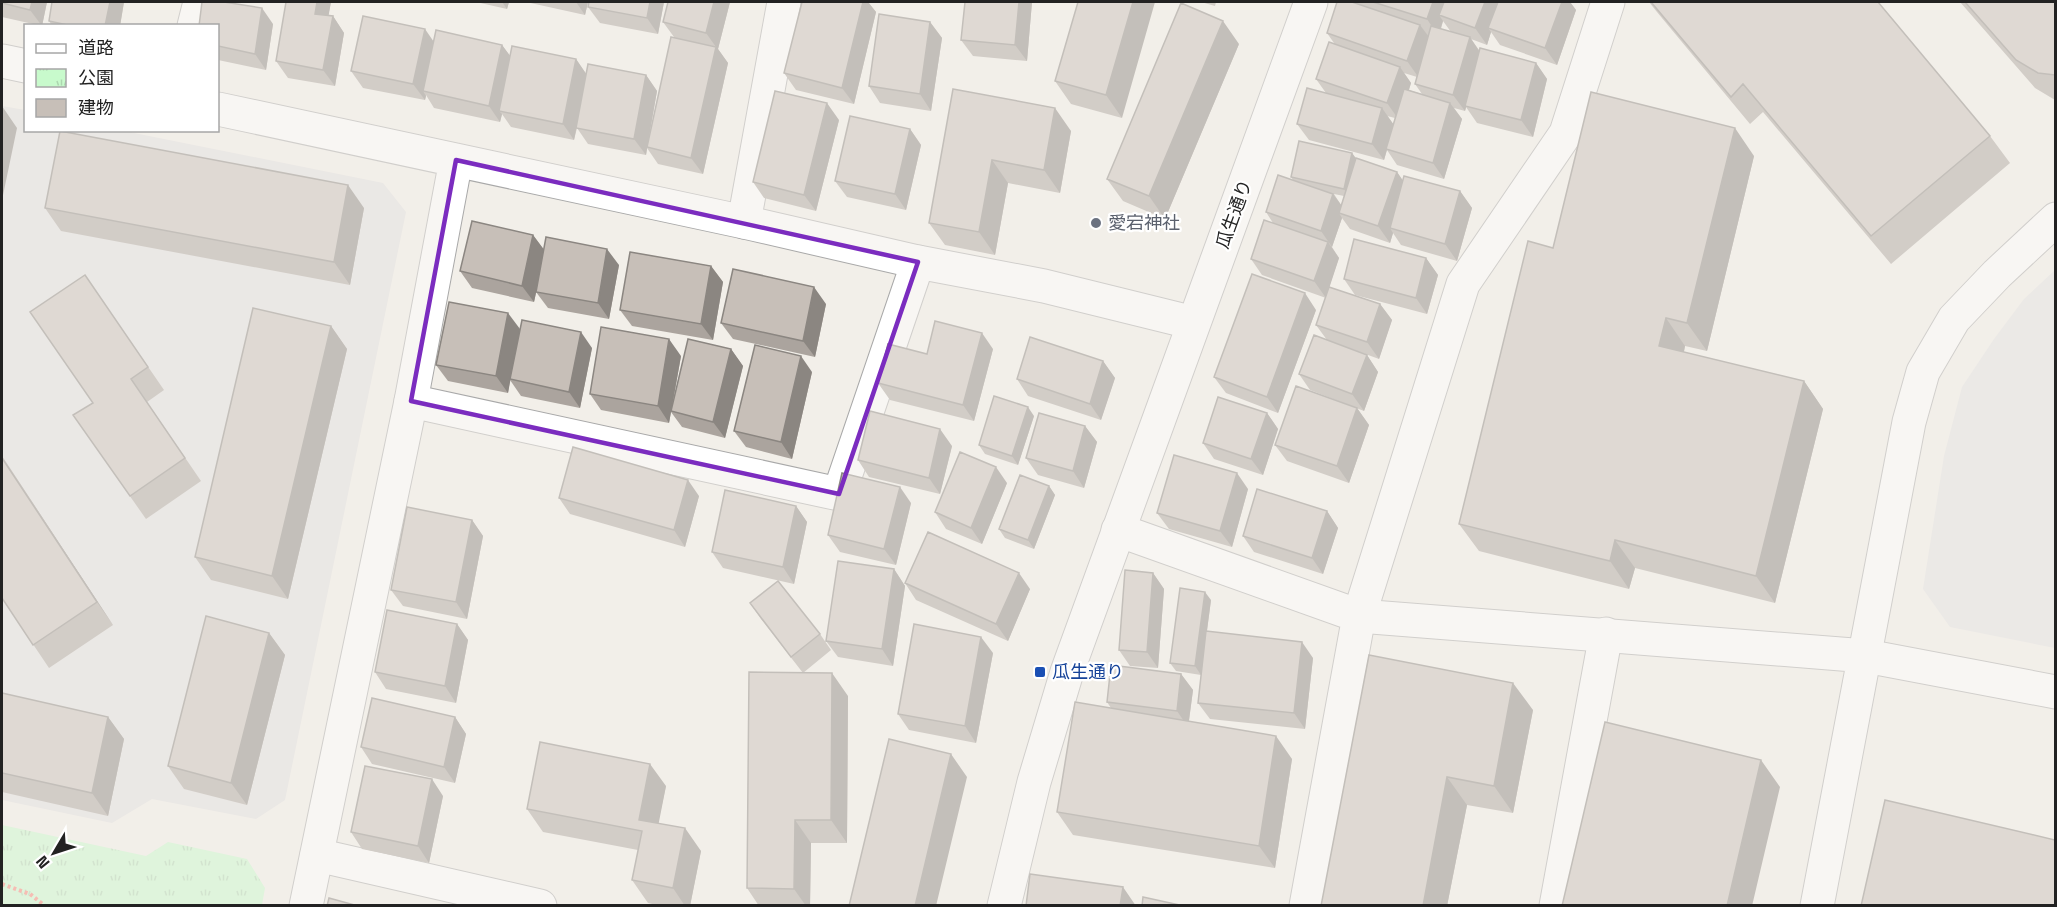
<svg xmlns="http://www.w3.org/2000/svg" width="2057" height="907" font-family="'Space Grotesk','Noto Sans JP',sans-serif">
<defs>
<pattern id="park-tufts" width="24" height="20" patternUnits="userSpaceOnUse" patternTransform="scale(1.5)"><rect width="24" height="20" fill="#c8facc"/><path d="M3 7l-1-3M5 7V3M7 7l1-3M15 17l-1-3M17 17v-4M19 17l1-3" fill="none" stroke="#acd6af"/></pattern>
</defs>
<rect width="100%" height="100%" fill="#f2efe9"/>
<path fill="#e0dfdf" d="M2,106L25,110L26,130L124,131L383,183L406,212L285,800L256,819L152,799L112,823L2,800Z"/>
<path fill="url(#park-tufts)" d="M2,825L146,856L168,842L247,859L265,888L262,905H2Z"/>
<path fill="#e2e2e2" d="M2055,270V648L1950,627L1923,589L1944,456L1962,387L1994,339L2024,299Z"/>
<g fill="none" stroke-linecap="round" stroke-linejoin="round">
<defs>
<path id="minor" d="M194,26L200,2
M744,222L784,2
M411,401L839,494L918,262
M1118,530L1359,616
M317,855L540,906
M1306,906L1359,616L1463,284L1566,133L1608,2
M1556,906L1606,634"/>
<path id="tertiary" d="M2,61L26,66
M218,109L744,222L918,262L1044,286L1194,323
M1359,616L1866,656L2056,692
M306,906L411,401L456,160
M1004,906L1034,782L1067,672L1311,2
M1817,906L1909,422L1923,372L1954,319L1997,274L2056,219"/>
</defs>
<use href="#minor" stroke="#a9a9a9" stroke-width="35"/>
<use href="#tertiary" stroke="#a9a9a9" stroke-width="35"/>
<path stroke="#fa8072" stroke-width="4" stroke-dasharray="3 3" stroke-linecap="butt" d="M2,884L30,894L45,906"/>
<use href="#minor" stroke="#fff" stroke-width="33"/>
<use href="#tertiary" stroke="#fff" stroke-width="33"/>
</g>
<path fill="#aba49e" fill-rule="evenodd" d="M2,2H47L42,26L2,17Z
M52,2H124L120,26H52L49,21Z
M331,2L328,16H333L344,33L335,86L288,78L276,61Z
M476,2H509L507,9Z
M526,2H588L585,15Z
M664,2L658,34L600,23L588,7Z
M730,2L718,49L728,63L703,174L658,164L647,148L646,155L588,144L577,128L574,140L511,127L502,114L500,122L434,108L426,95L425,100L363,88L351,71L434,42L502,45L510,56L576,59L586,74L646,75L657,91L649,136L674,37L663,22Z
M802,2H868L876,12L854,104L796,90L784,73Z
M1032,2L1027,61L973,56L961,40Z
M1078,2L1122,118L1071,104L1055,81Z
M1201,2H1216L1215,6Z
M1337,2H1570L1576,10L1557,65L1500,45L1491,32L1487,45L1471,39L1479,50L1536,63L1547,79L1533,137L1477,123L1466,107L1465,111L1454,108L1462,119L1444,179L1397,165L1387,150L1384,160L1309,140L1297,124L1326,93L1316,79L1334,43L1327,33ZM1443,21L1451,32L1441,29ZM1404,73L1417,77L1415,84L1422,94L1409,90L1411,83ZM1387,116L1395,118L1393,124Z
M1649,2H1878L1990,136L2010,163L1891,264L1763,112L1750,124L1657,12Z
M1960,2H2055V100L2035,88Z
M930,22L942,38L931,111L880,103L869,86Z
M273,24L266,70L218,60V26Z
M1239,44L1165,219L1123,201L1107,179Z
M953,89L1071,131L1060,193L1008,183L995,255L945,245L929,223Z
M839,120L816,211L764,198L753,182Z
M910,129L921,145L906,210L847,197L835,181Z
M1352,153L1356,159L1397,172L1403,181L1460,191L1472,208L1457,261L1401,245L1393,233L1390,243L1350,229L1342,218L1332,247L1339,258L1329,287L1380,304L1392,320L1379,359L1349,348L1367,355L1378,372L1364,411L1310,390L1299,374L1327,340L1316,325L1326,298L1262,275L1251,259L1273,223L1266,212L1293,180L1291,177ZM1334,194L1344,196L1341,205Z
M1754,156L1707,351L1685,346L1684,352L1804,381L1823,409L1775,603L1635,568L1629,589L1479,551L1459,524L1553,248Z
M45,208H364L350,285L61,231Z
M533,235L544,250L619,265L609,319L548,308L536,292L538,284L534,302L472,288L460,271Z
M1426,258L1438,275L1427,314L1355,295L1344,279Z
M711,266L723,282L713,340L632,326L620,310Z
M85,275L164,390L147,402L201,481L146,519L73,415L93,403Z
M826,304L815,357L733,339L721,323Z
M1316,310L1278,413L1226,393L1214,377Z
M331,326L347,349L288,599L211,580L195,557Z
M520,329L592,348L580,408L521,396L510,380L508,393L448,381L436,365Z
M731,349L743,366L725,438L682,427L671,412L669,423L601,410L590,394L681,356L673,402Z
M993,349L974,421L890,400L878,383L927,354Z
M1103,361L1115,378L1101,420L1028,396L1017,379Z
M812,372L792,459L746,447L734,431Z
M1357,408L1369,425L1349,483L1287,461L1275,445Z
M1267,413L1278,429L1263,475L1214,459L1203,443Z
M1034,416L1018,465L985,454L979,445Z
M1085,426L1097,442L1084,488L1038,475L1026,458Z
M952,446L940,494L869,477L858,460Z
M2,456L113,625L49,668L2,598Z
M1007,483L982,544L946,529L935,512Z
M1049,486L1055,495L1034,549L1005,538L999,529Z
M1248,489L1232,547L1169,529L1157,513Z
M699,496L685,547L570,514L559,498Z
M911,503L896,565L840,552L828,535Z
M796,506L807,522L794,584L723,568L712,552Z
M1327,511L1338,528L1323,574L1254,552L1243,536Z
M472,520L483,536L467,619L403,606L391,590Z
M894,569L905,586L893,666L838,657L826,641Z
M1153,573L1164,589L1158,668L1130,666L1119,650Z
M905,583L1030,589L1008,641L916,600Z
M1211,600L1207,631L1313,658L1305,729L1210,719L1198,703L1201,675L1176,671L1170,663Z
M750,603L820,634L831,650L803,673L761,619Z
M457,624L468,640L456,703L386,689L375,672Z
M269,633L285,655L247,805L184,789L168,766Z
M993,653L976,743L909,730L898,714Z
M1369,655L1533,710L1513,813L1467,805L1447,906H1321Z
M1181,674L1193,690L1189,721L1292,759L1275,868L1073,835L1057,812L1111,708L1107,702Z
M2,693L108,717L124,739L108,816L2,792Z
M848,696L847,843H811L810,906H759L747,888Z
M455,717L466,734L455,783L372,764L361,747Z
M666,786L658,823L701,851L690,906H661L648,903L632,880L638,850L543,832L527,809Z
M443,796L429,863L362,849L351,832Z"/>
<path fill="#8b8681" d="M32,2H47L42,26L30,10Z
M110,2H124L120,26H105Z
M317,2H331L326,30L315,14Z
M502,2H509L507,9Z
M576,2H588L585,15Z
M650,2H664L658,34L647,18Z
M714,2H730L718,49L728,63L703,174L691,158L716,47L706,33Z
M863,2H868L876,12L854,104L842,88Z
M1019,2H1032L1027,61L1015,45Z
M1133,2H1155L1122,118L1106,95Z
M1433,2H1450L1439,15L1443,21L1438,36L1427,19Z
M1485,2H1502L1488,28L1491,32L1487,45L1475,28Z
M1562,2H1570L1576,10L1557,65L1545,48Z
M262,8L273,24L266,70L255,54Z
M333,16L344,33L335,86L323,70Z
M1223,21L1239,44L1165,219L1149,196Z
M930,22L942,38L931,111L920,94Z
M1420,25L1432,41L1419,78L1407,61Z
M425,29L436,45L423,91L426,96L425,100L413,84Z
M1470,37L1481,54L1465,111L1453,95Z
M502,45L514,61L499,111L502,114L500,122L489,106Z
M576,59L587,75L574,140L563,124Z
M1536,63L1547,79L1533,137L1521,120Z
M1400,67L1411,83L1399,120L1387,103Z
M646,75L657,91L646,155L634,139Z
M827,103L839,120L816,211L804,195Z
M1450,103L1462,119L1444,179L1433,163Z
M2,106L17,128L2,200Z
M1055,108L1071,131L1060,193L1044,170Z
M1382,108L1394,125L1384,160L1372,144Z
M1735,128L1754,156L1707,351L1687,323Z
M910,129L921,145L906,210L895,194Z
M1352,153L1358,161L1350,198L1344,189Z
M992,160L1008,183L995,255L979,232Z
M1397,172L1408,188L1390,228L1393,233L1390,243L1378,226Z
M348,185L364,208L350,285L334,262Z
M1460,191L1472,208L1457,261L1445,244Z
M1333,194L1345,210L1339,213L1342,218L1332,247L1321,231Z
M533,235L545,251L534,302L522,286Z
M1328,242L1339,258L1326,298L1314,281Z
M607,249L619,265L609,319L598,303Z
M1426,258L1438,275L1427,314L1416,298Z
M711,266L723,282L713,340L701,324Z
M814,287L826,304L815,357L803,341Z
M1305,293L1316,310L1278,413L1267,397Z
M1380,304L1392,320L1379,359L1367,342Z
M508,313L520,329L508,393L496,376Z
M1666,318L1685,346L1679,374L1659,346Z
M331,326L347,349L288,599L272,576Z
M581,332L592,348L580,408L569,392Z
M982,333L993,349L974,421L963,405Z
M669,339L681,356L669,423L658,406Z
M731,349L743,366L725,438L713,422Z
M1367,355L1378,372L1364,411L1352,394Z
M801,356L812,372L792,459L781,442Z
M1103,361L1115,378L1101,420L1090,404Z
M1804,381L1823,409L1775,603L1756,576Z
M1028,407L1034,416L1018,465L1012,456Z
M1357,408L1369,425L1349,483L1337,466Z
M1267,413L1278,429L1263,475L1251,459Z
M1085,426L1097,442L1084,488L1073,471Z
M940,429L952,446L940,494L929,478Z
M2,456L113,625L97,602Z
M996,467L1007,483L982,544L971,528Z
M1237,473L1248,489L1232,547L1220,531Z
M688,480L699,496L685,547L674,530Z
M1049,486L1055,495L1034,549L1028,540Z
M900,487L911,503L896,565L884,549Z
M796,506L807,522L794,584L783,567Z
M1327,511L1338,528L1323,574L1312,558Z
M472,520L483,536L467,619L456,602Z
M1615,540L1635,568L1629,589L1610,561Z
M894,569L905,586L893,666L882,649Z
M1019,573L1030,589L1008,641L996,624Z
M1153,573L1164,589L1158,668L1147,652Z
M1205,592L1211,600L1201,675L1195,666Z
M457,624L468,640L456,703L445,686Z
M269,633L285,655L247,805L231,783Z
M981,637L993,653L976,743L965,726Z
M1302,642L1313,658L1305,729L1294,713Z
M832,673L848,696L847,843L831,820Z
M1181,674L1193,690L1188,727L1177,711Z
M1513,683L1533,710L1513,813L1494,786Z
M108,717L124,739L108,816L92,793Z
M455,717L466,734L455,783L444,767Z
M1276,736L1292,759L1275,868L1259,846Z
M951,754L967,777L936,906H915Z
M1761,760L1780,787L1752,906H1727Z
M650,764L666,786L655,842L639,820Z
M1447,777L1467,805L1447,906H1423Z
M432,779L443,796L429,863L418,846Z
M795,820L811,843L810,906H806L794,889Z
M685,828L701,851L690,906H685L673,888Z
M1123,887L1136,906H1120Z"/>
<path fill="#c7bfb8" stroke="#8b8681" stroke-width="1.5" d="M2,2H32L30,10L2,3Z
M52,2H110L105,26H72L49,21Z
M202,2H224L262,8L255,54L218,46V26H199Z
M286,2H317L315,14L333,16L323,70L276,61Z
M589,2H650L647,18L588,7Z
M668,2H714L706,33L663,22Z
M802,2H863L842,88L784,73Z
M965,2H1019L1015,45L961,40Z
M1078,2H1133L1106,95L1055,81Z
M1337,2H1352L1420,25L1407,61L1327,33Z
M1373,2H1433L1427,19Z
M1444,2H1485L1475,28L1439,15Z
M1498,2H1562L1545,48L1488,28Z
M1651,2H1878L1990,136L1871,236L1743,84L1731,97Z
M1965,2H2055V75L2038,73L2016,60Z
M1181,3L1223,21L1149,196L1107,179Z
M879,14L930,22L920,94L869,86Z
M363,16L425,29L413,84L351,71Z
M1431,26L1470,37L1453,95L1415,84Z
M436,30L502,45L489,106L423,91Z
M671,37L716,47L691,158L647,147Z
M1329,42L1400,67L1387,103L1316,79Z
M512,46L576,59L563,124L499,111Z
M1480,48L1536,63L1521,120L1465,106Z
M588,64L646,75L634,139L576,128Z
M1307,88L1382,108L1372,144L1297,124Z
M953,89L1055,108L1044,170L992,160L979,232L929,223Z
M1404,89L1450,103L1433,163L1386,149Z
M775,91L827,103L804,195L753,182Z
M1591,92L1735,128L1687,323L1666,318L1659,346L1804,381L1756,576L1615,540L1610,561L1459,524L1528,241L1553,248Z
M850,116L910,129L895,194L835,181Z
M60,131L348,185L334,262L45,208Z
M1299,141L1352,153L1344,189L1291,177Z
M1356,158L1397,172L1378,226L1339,213Z
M1278,175L1333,194L1321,231L1266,212Z
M1404,176L1460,191L1445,244L1390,228Z
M1264,220L1328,242L1314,281L1251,259Z
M472,221L533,235L522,286L460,271Z
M546,237L607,249L598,303L536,292Z
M1354,239L1426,258L1416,298L1344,279Z
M630,252L711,266L701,324L620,310Z
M733,269L814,287L803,341L721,323Z
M1252,274L1305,293L1267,397L1214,377Z
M85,275L148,367L131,379L185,458L130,496L73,415L93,403L30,312Z
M1329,287L1380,304L1367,342L1316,325Z
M449,302L508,313L496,376L436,365Z
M253,308L331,326L272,576L195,557Z
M522,320L581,332L569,392L510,379Z
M935,321L982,333L963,405L878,383L888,344L927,354Z
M601,327L669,339L658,406L590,394Z
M1314,335L1367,355L1352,394L1299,374Z
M1030,337L1103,361L1090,404L1017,379Z
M688,339L731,349L713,422L671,411Z
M755,345L801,356L781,442L734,431Z
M1296,386L1357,408L1337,466L1275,445Z
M994,396L1028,407L1012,456L979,445Z
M1218,397L1267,413L1251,459L1203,443Z
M870,411L940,429L929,478L858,460Z
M1039,413L1085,426L1073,471L1026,458Z
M573,447L688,480L674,530L559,498Z
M960,452L996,467L971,528L935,512Z
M1174,455L1237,473L1220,531L1157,513Z
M2,458L97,602L33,645L2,598Z
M842,473L900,487L884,549L828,535Z
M1020,475L1049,486L1028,540L999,529Z
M1257,489L1327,511L1312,558L1243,536Z
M725,490L796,506L783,567L712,552Z
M407,507L472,520L456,602L391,590Z
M928,532L1019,573L996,624L905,583Z
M838,561L894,569L882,649L826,641Z
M1125,570L1153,573L1147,652L1119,650Z
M778,581L820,634L791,657L750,603Z
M1180,588L1205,592L1195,666L1170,663Z
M387,610L457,624L445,686L375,672Z
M206,616L269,633L231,783L168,766Z
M914,624L981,637L965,726L898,714Z
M1206,631L1302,642L1294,713L1198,703Z
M1369,655L1513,683L1494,786L1447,777L1423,906H1321Z
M1111,665L1181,674L1177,711L1107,702Z
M749,672L832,673L831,820H795L794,889L747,888Z
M2,693L108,717L92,793L2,773Z
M372,698L455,717L444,767L361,747Z
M1075,702L1276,736L1259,846L1057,812Z
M1605,722L1761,760L1727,906H1562Z
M889,739L951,754L915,906H849Z
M540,742L650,764L639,820L685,828L673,888L632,880L642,831L527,809Z
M365,766L432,779L418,846L351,832Z
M1885,800L2055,840V906H1861Z
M1030,874L1123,887L1120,906H1026Z
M1143,897L1184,906H1142Z
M329,898L358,906H327Z"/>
<path d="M0 0H2057V907H0ZM456,160L918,262L839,494L411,401Z" fill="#f2efe9" fill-opacity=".55" fill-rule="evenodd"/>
<path fill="none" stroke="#7b2cbf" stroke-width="4.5" stroke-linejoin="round" d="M456,160L918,262L839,494L411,401Z"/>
<circle fill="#6b7280" stroke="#fff" stroke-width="2" cx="1096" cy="223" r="6"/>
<rect fill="#1a4fb4" stroke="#fff" stroke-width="2" x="1034" y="666" width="12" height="12" rx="3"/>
<g text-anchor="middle" stroke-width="4.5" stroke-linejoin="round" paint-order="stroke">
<g font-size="18" fill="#222" stroke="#fff">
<text transform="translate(1234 214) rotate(-70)" y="6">瓜生通り</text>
</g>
<g font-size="18" fill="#5b616d" stroke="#fff" text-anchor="start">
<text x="1108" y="229">愛宕神社</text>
</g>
<g font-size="18" fill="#164399" stroke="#fff" text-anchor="start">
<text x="1052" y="678">瓜生通り</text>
</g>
</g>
<rect width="2057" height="907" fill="none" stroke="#222222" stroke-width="6"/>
<rect x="24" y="24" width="195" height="108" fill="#ffffff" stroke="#a7a7a7" stroke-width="1.5"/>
<rect x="36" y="44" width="30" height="9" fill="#ffffff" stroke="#a7a7a7" stroke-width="1.5"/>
<text x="78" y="54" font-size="18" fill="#222222">道路</text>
<rect x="36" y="69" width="30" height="18" fill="url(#park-tufts)" stroke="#a7a7a7" stroke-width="1.5"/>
<text x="78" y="84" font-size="18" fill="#222222">公園</text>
<rect x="36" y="99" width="30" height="18" fill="#c7bfb8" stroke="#a7a7a7" stroke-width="1.5"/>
<text x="78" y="114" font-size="18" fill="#222222">建物</text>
<g transform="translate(54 853) rotate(231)" stroke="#ffffff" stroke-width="4.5" paint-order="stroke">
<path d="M0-4.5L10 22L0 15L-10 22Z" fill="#222222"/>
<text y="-9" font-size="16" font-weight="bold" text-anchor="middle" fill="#222222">N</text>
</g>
</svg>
